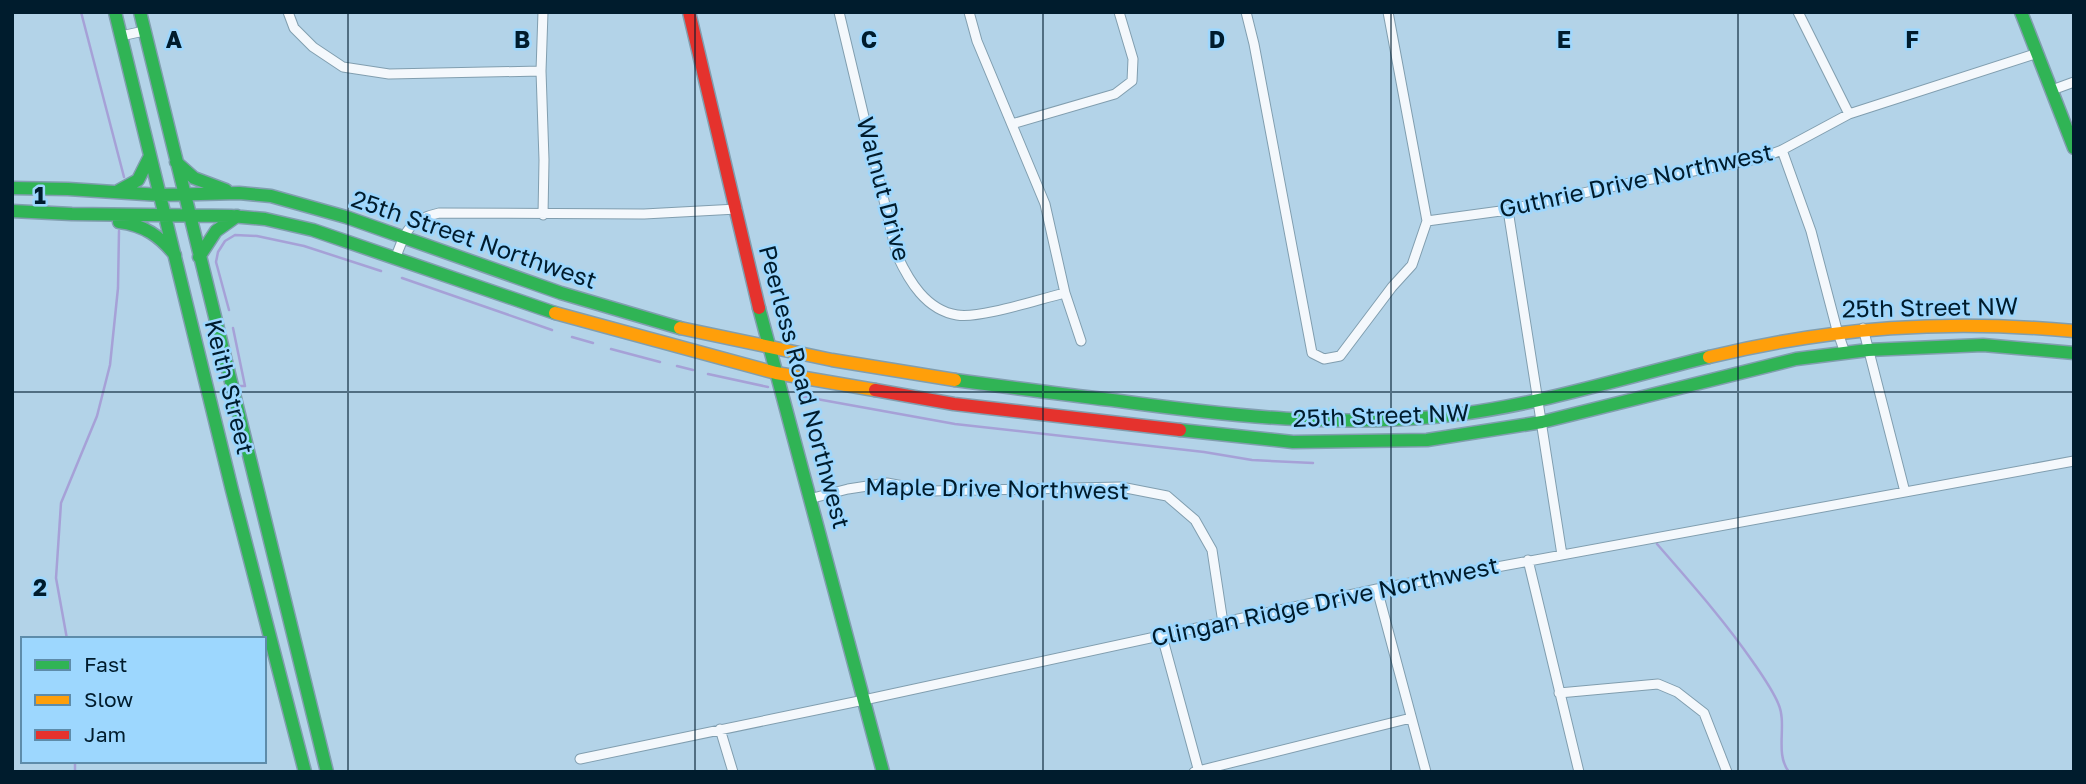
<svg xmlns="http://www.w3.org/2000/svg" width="2086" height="784" font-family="'Golos Text',sans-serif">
<rect width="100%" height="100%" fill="#b3d3e8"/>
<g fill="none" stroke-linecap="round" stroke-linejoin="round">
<path stroke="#a6a1d7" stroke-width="2.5" d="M81,12L124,177
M402,278L552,330
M229,310L216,262L218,252L225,241L235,235L257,236L304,246L381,271
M233,328L245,386H240
M572,337L593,343
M611,349L660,362
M677,366L693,370
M708,374L768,387
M800,396L955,424L1204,452L1252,460L1313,463
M1657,544C1690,582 1724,620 1753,662C1762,675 1772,689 1778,703C1788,724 1774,753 1789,772
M67,639L56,578L61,503L97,416L110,365L118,288L119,231
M75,761V772"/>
<defs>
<path id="street" d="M288,12L294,28L313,47L343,67L389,74L541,71
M543,12L541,71L544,160L543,215
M839,12L897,255C909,281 926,310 957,315C980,319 1039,299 1065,293
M969,12L977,41L1045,204L1065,293L1081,341
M1246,12L1254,44L1312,353L1324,359L1340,356L1392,287L1412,265L1427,221L1388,12
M1798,12L1849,114
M121,36L144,31
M2052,90L2074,82
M1012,124L1115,94L1132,81L1133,59L1119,12
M1782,150L1811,231L1837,330L1845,353
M1508,210L1562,555
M1427,221L1508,210L1610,187L1761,158L1782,150L1849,114L2038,53
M395,259C406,231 408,220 439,213L644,214L737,209
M1863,328L1905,492
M809,499L848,489L887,483L930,491L1121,487L1167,496L1195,520L1212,550L1223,623
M1528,560L1579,772
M1377,589L1426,772
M1162,636L1199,772
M1559,693L1658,684L1677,692L1704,713L1727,772
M720,729L733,772
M580,759L864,700L1377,589L2074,461
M1194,772L1411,718"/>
<path id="fast" d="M115,12L232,490L305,772
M140,12L327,772
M2021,12L2074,148
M176,162L194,178L226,190
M12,188L68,189L160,195L239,193L271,196L346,217L561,293L680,328
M118,191L138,180L150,156
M12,211L72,214L231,216L265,219L313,230L555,313
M119,222C144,225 160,236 175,255
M199,257L216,231L237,216
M759,308L883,772
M955,380C1007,387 1060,394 1112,400C1228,416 1344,429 1461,414C1545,403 1626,377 1709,357
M1180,430L1293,442L1427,440L1542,422L1796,359L1868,350L1983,345L2074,353"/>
<path id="slow" d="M555,313L776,373L875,390
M680,328L832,360L955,380
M1709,357C1834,327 1946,319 2074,331"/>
<path id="jam" d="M689,12L759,308
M875,390L954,404L1180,430"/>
</defs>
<use href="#street" stroke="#819eaf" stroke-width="11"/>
<use href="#fast" stroke="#819eaf" stroke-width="15"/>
<use href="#slow" stroke="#819eaf" stroke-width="15"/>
<use href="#jam" stroke="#819eaf" stroke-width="15"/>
<use href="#street" stroke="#f4f8fc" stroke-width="9"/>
<use href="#fast" stroke="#30b455" stroke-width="12"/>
<use href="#slow" stroke="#ff9f0a" stroke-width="12"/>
<use href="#jam" stroke="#e5322d" stroke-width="12"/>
</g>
<path fill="none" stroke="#001c2d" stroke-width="2" stroke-opacity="0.55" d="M348,12V772M695,12V772M1043,12V772M1391,12V772M1738,12V772M12,392H2074"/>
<g text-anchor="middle" stroke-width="5" stroke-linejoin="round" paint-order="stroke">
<g font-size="24" fill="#001c2d" stroke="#9dd7fe">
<text transform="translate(1636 181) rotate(-12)" y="8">Guthrie Drive Northwest</text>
<text transform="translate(883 189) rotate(75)" y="8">Walnut Drive</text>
<text transform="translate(474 240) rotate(19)" y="8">25th Street Northwest</text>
<text transform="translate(1930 308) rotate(-1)" y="8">25th Street NW</text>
<text transform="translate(229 387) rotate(76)" y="8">Keith Street</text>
<text transform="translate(804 387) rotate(75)" y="8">Peerless Road Northwest</text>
<text transform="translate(1381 416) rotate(-2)" y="8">25th Street NW</text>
<text transform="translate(997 489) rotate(1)" y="8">Maple Drive Northwest</text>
<text transform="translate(1325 602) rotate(-12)" y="8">Clingan Ridge Drive Northwest</text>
</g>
</g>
<g font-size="23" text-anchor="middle" font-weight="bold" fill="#001c2d" stroke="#9dd7fe" stroke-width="5" stroke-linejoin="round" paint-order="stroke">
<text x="174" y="48">A</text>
<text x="522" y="48">B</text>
<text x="869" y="48">C</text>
<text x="1217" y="48">D</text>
<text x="1564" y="48">E</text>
<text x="1912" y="48">F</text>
<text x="40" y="204">1</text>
<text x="40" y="596">2</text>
</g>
<rect width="2086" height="784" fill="none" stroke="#001c2d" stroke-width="28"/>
<rect x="21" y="637" width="245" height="126" fill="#9dd7fe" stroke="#5e8caa" stroke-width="2"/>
<rect x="35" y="660" width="35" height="10" fill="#30b455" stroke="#5e8caa" stroke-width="2"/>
<text x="84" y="672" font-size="21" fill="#001c2d">Fast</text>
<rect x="35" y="695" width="35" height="10" fill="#ff9f0a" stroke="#5e8caa" stroke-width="2"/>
<text x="84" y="707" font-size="21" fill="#001c2d">Slow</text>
<rect x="35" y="730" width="35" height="10" fill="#e5322d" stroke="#5e8caa" stroke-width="2"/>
<text x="84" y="742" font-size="21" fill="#001c2d">Jam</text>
</svg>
